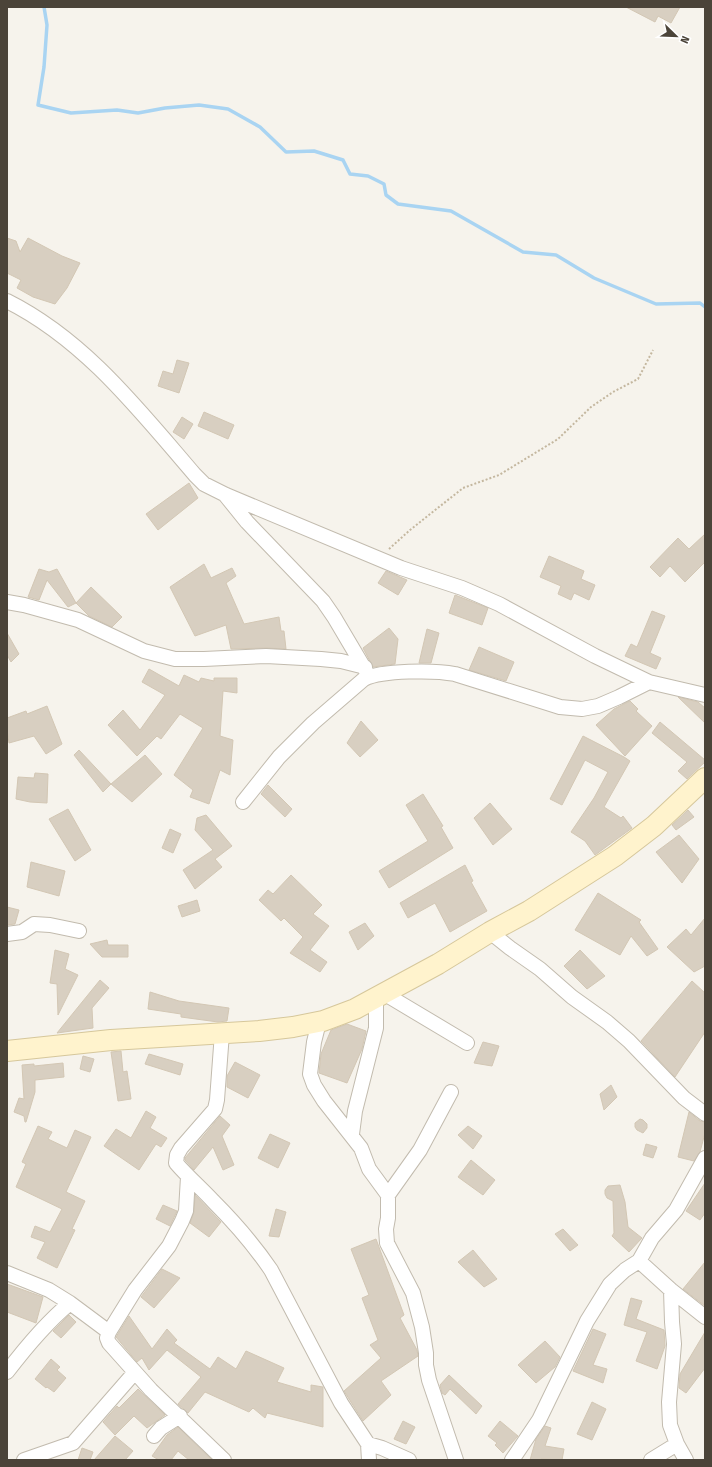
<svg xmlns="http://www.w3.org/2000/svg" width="712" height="1467" font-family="'Fira Sans Condensed',sans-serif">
<rect width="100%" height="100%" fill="#f6f3ec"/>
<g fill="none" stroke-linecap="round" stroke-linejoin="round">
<path stroke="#a9d4f2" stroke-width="3.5" d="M44,7L47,25L44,67L38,105L71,113L117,110L138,113L165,108L199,105L228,109L260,127L286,152L314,151L343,160L350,174L368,176L384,184L386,195L398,204L451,211L523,252L556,255L594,278L656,304L700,303L705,307"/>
</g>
<path fill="#d8cfc1" stroke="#d3c7b4" d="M626,7H680L671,23L658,16L655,22Z
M7,238L16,241L20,252L28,238L62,256L80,263L67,288L55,304L33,297L17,288L21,280L7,273Z
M177,360L189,363L179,393L158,386L163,371L173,374Z
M204,412L234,425L228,439L198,426Z
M182,417L193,424L184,439L173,432Z
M189,483L198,498L158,530L146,514Z
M705,534V562L685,582L670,566L660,577L650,567L678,538L689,549Z
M549,556L584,571L581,579L595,585L589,600L574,593L571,600L558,594L561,586L540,577Z
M204,564L211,578L232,568L236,576L226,583L244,624L279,617L281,631H284L286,649L266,648L231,649L226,625L195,636L170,587Z
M39,569L49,572L57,569L76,603L68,607L47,580L39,600L28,597Z
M386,571L407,580L398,595L378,583Z
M91,587L122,617L112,627L89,616L76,603Z
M455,595L488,608L482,625L449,613Z
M652,611L665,616L650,653L661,658L656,669L625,656L631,644L637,647Z
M389,628L398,639L395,664L373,667L363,648Z
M427,629L439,633L431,663H419Z
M7,633L19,654L11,662L7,655Z
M479,647L514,662L506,681L469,670Z
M149,669L179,686L184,675L199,682L201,678L214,681V678H237V693L223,691L220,736L233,740L230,775L220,770L209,804L190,797L193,790L174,775L203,728L180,714L161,739L157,736L137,756L108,725L123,710L140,730L165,695L142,682Z
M678,697L698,702L705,708V723Z
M630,701L638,709L636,711L652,726L625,756L596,725L614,709Z
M47,706L62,744L46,754L34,736L9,743L7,730V718L26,711L27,714Z
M361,721L378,740L360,757L347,743Z
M660,722L705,760V762L687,779L678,771L687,762L652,733Z
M583,736L624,757L630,761L604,807L621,818L623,816L632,828L595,855L585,841L571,832L594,798L608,772L585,760L562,805L550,799Z
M79,750L111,784L103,792L74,755Z
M145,755L162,774L132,802L111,784Z
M35,773L48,774L47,803L30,802L16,799L18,777L34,778Z
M268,785L292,809L285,817L261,794Z
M423,794L443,826L441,827L453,848L389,888L379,871L428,841L406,805Z
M490,803L512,829L493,845L474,818Z
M68,809L91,850L75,861L49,819Z
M688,810L694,817L676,830L672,825Z
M206,815L232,846L215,859L222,867L195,889L183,870L213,850L195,830L197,818Z
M170,829L181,834L173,853L162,848Z
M679,835L699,859L682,883L656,852Z
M31,862L65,871L59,896L27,887Z
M465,865L473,881L471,882L487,911L450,932L435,903L408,918L400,903Z
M291,875L322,905L313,914L329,926L310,950L327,962L320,972L290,953L303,937L284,918L281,921L259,900L268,890L273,894Z
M598,893L641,920L639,922L658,949L647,956L631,936L620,955L575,930Z
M197,900L200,911L182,917L178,906Z
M7,907L19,910L15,924L7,925Z
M705,918V966L694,972L667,947L686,929L691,935Z
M365,923L374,936L358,950L349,932Z
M107,940L108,945H128V957H102L90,944Z
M55,950L69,954L65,969L78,975L58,1015L57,984L50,983Z
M580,950L605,976L587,989L564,966Z
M100,980L109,988L92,1008L93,1028L57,1033Z
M692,981L705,993V1032L675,1077L641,1041Z
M150,992L179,1001L229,1008L227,1021L218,1022L181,1017V1014L148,1009Z
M347,1024L366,1031L362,1049L347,1083L319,1073L321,1054L331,1030Z
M483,1042L499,1046L492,1066L474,1063Z
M121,1051L123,1072L127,1071L131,1099L118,1101L111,1052Z
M149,1054L183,1064L180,1075L145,1064Z
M83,1056L94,1059L90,1072L80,1069Z
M235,1062L260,1075L248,1098L227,1087V1076Z
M63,1063L64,1077L35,1080V1092L26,1122H25L24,1116L14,1112L19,1098L24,1099L22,1065L34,1064V1066Z
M611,1085L617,1097L604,1110L600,1094Z
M146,1111L156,1117L150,1128L167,1138L161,1147L156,1144L139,1170L104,1146L116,1129L131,1138Z
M689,1112L700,1121L705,1122V1133L700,1152L694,1161L678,1157Z
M220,1116L230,1125L222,1136L234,1165L223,1170L213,1147L194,1170L185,1160V1158Z
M640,1119L643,1120L647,1124V1128L643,1133L637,1130L635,1127V1123Z
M38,1126L52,1132L48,1139L67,1148L75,1130L91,1137L66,1192L85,1201L72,1229L75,1230L57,1268L37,1258L45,1242L31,1237L35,1226L50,1232L62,1209L16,1187L26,1164L22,1162Z
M468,1126L482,1136L473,1149L458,1135Z
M270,1134L290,1143L278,1168L258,1158Z
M646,1144L657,1147L653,1158L643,1155Z
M471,1160L495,1180L483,1195L458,1177Z
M705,1183V1213L700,1220L686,1211Z
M620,1185L625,1202L628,1227L642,1238L629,1252L612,1236L614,1233L613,1201L607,1198L605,1194V1190L608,1186Z
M195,1195L221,1222L209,1237L190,1223L194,1212Z
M163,1205L177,1211L170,1226L156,1219Z
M276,1209L286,1212L279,1237L269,1236Z
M563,1229L578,1245L570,1251L555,1234Z
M376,1239L404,1315L400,1318L417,1350L418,1356L381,1381L391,1395L363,1421L344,1391L381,1358L370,1345L378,1340L362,1298L369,1295L351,1249Z
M473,1250L497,1279L484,1287L458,1262Z
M705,1262V1306L683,1289Z
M162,1269L180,1278L154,1308L141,1297Z
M7,1284L43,1297L36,1323L7,1312Z
M631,1298L642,1301L636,1319L664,1330L665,1346L657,1369L636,1361L647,1332L624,1325Z
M69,1315L76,1322L61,1338L53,1331Z
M129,1316L152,1349L167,1329L177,1340L174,1343L210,1369L218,1357L236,1369L246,1351L284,1368L277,1382L311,1392V1385L323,1387V1427L267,1413L265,1418L253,1408L249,1412L205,1392L188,1413L178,1404L201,1377L167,1350L149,1370L142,1358L137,1362L116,1337Z
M593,1329L606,1334L593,1365L607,1369L603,1383L573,1371Z
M705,1332V1368L686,1393L679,1388L680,1374Z
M545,1341L560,1357L555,1367L536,1383L518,1365Z
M51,1359L60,1367L57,1370L66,1378L54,1392L47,1387L46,1388L35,1379Z
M449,1375L482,1406L476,1414L450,1389L445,1395L442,1393L440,1385Z
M138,1389L165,1415L147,1428L134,1416L115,1435L103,1422L117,1406L119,1408Z
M592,1402L606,1409L592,1440L577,1434Z
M403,1421L415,1427L406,1444L394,1439Z
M500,1421L518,1436L503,1453L495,1445L497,1443L488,1436Z
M545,1426L551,1428L545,1446L564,1449L562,1460L541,1459V1460H530L536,1439Z
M178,1427L212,1460H189L178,1451L171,1460H159L152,1456L167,1435Z
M115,1436L133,1451L125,1460H94Z
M82,1448L93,1452L90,1460H78Z"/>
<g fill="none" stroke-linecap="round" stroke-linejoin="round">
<defs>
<path id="street" d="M7,301C85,340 139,410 195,475L204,484L226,495L401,568L462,588L499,604L595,656L649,682L705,695
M226,496L247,522L323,601L334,617L366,671
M7,602L24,605L78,620L144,651L175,659H204L266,656L321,659L341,661L365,667
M243,802L279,757L313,723L364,679C382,670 435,670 455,674L560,707L582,709L598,706L619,697L649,682
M490,932L510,948L540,969L572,997L607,1022L629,1041L684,1098L705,1114
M7,934L22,932L34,924L50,925L79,931
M385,994L467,1043
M319,1022L314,1042L310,1074L314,1085L324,1101L361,1148L369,1169L388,1195V1218L386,1229L387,1243L413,1293L422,1327L426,1353V1365L429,1380L456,1460
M222,1033L217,1100L215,1109L181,1148L177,1155L176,1163C188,1177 201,1188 213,1201C234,1222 254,1245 271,1270L341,1403L368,1444L369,1460
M352,1134L355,1111L376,1028V998
M188,1177L186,1211L182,1221L169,1246L135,1290L109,1332L107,1338L109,1343L151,1390L224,1460
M388,1195L420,1150L451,1092
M639,1261L671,1290L705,1317
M7,1273L49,1290L70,1303L109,1332
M671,1290L672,1322L674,1344L669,1402L670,1425L677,1444L686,1460
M7,1372C26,1347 46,1323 70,1303
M154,1436L161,1428L180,1416
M368,1444L382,1448L409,1460
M24,1460L73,1443L135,1372
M512,1460L539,1420L587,1321L610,1284L625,1270L639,1261L652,1238L676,1210L705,1158
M651,1460L677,1444"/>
<path id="secondary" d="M7,1051L111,1040L259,1031L293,1027L323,1021L355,1009L438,964L490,932L529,911L615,856L654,826L705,778"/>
</defs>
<use href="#street" stroke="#c2bbae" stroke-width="16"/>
<use href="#secondary" stroke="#d6c79b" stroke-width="22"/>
<path stroke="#c4b79f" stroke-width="2" stroke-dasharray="2 2" stroke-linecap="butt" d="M389,549L410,530L463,488L499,475L558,439L591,407L613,392L638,379L653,350"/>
<use href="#street" stroke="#fff" stroke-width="14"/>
<use href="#secondary" stroke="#fff3cd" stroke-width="20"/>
</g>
<rect width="712" height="1467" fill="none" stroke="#4b4439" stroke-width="16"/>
<g transform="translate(676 36) rotate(113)" stroke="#ffffff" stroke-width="3" paint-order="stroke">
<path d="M0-3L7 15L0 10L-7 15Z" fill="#4b4439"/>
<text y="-6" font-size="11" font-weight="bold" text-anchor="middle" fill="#4b4439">N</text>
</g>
</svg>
